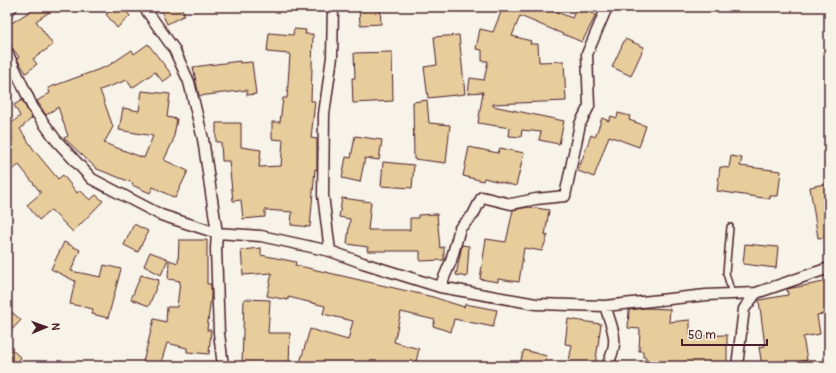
<svg xmlns="http://www.w3.org/2000/svg" width="836" height="373" font-family="Pangolin,sans-serif">
<rect width="100%" height="100%" fill="#f7f3e8"/>
<filter id="ink" filterUnits="userSpaceOnUse"><feTurbulence type="fractalNoise" baseFrequency=".025" numOctaves="2"/><feDisplacementMap in="SourceGraphic" scale="8" xChannelSelector="R" yChannelSelector="G"/><feConvolveMatrix kernelMatrix="1 2 1 2 8 2 1 2 1" color-interpolation-filters="sRGB"/></filter>
<g filter="url(#ink)">
<path fill="#e7cc9c" stroke="#4a1f2b" d="M30,7H57L36,21L53,45L33,59L37,64L26,73L17,59L19,57L7,41V26L32,10Z
M115,7H123L130,16L117,28L106,14Z
M159,7H181L185,15L167,24Z
M359,7H380L381,24L360,25Z
M503,7L509,9L510,7H519L527,10L529,7H553L552,10L572,18L577,7H591L589,12L596,15L582,42L520,16L512,36L531,41L530,44H538L539,62L564,61L566,101L493,104V106L564,121L559,144L539,140L541,132L522,130L521,137L509,136L510,128L478,123L483,92L468,93L470,78L484,80L488,61H482V50L476,49L480,29L493,32Z
M294,29L306,30L305,34H313L311,101H315L311,138L317,139V170L315,169L310,227L291,225L292,212L265,210V217L243,219L241,200L233,201L229,161H222L221,142H216V123H241V147L261,150L259,167L281,166L283,140L272,139V122H280L283,98H287L290,54L267,52L269,33L293,35Z
M459,35L465,94L428,98L424,67L437,65L434,37Z
M625,39L644,47L631,76L612,67Z
M148,44L172,75L163,82L155,72L132,88L127,80L100,90L113,127L104,143L144,158L153,136L119,130L123,108L139,111L142,91L170,94L167,117L177,119L173,141L164,160L188,171L175,198L153,187L150,193L132,185L133,183L97,169L64,138L68,136L58,107L46,115L37,101L50,93L48,88L108,66L132,50L134,54Z
M392,52L393,101L353,103L352,78H355L354,53Z
M240,61V63L252,62L256,94L247,95V90L199,96L193,67Z
M22,100L32,118L20,129L34,150L58,179L63,175L77,193L80,190L90,200L96,195L103,201L73,232L51,210L39,220L27,205L41,193L19,165L7,173V142L13,138L7,131V127L20,116L14,105Z
M427,100L429,123L450,125L446,163L414,159L413,102Z
M618,113L630,116L629,120L646,126L639,147L609,136L594,177L578,171L591,135L595,137L602,118L609,121L611,116L617,118Z
M355,136L382,140L379,160L365,158L360,182L342,178L346,157L351,158Z
M469,147L498,153L500,148L524,153L516,186L484,178L483,181L463,176Z
M731,156L742,158L740,166L781,171L778,196H770V199L717,191L720,167L729,168Z
M383,162L414,165L412,188L381,186Z
M829,183V237L818,238L810,187Z
M342,198L371,202L368,230H410V218H418V215L437,214L440,248L444,247V260L420,261V251H367L368,247L347,244L350,219L339,217Z
M529,207L549,210L545,236L548,235L542,251L524,248L519,282L498,279V282L480,279L486,239L506,242L513,210Z
M134,224L148,231L138,252L124,245Z
M179,240H207V284H211V296L207,330H211L209,354L187,352V348L167,343L160,366H142L154,319L166,322L167,307H177L180,281L168,279L169,260L178,263Z
M64,242L80,250L71,271L101,277L104,265L121,269L108,318L92,314L93,309L70,304L75,281L51,269Z
M745,244L778,247L776,268L743,264Z
M462,245L469,246L467,277L456,275Z
M261,248V255L296,262L295,265L433,297L464,307L465,304L497,310L493,327L454,319L451,332L433,326L435,320L401,312L394,342L419,349L415,366H299L310,329L348,340L353,321L323,314L325,306L288,297V300L267,296L272,273L243,275L241,250Z
M150,252L168,259L161,275L144,266Z
M141,275L159,280L149,306L131,299Z
M829,281V313L817,315L820,334L803,337L807,360L789,364V366H762L759,347L765,346L759,300L788,295L787,289Z
M244,299L270,300L268,333H290L289,366H242Z
M7,308L21,320L7,335Z
M645,308L670,309L669,322L690,320V336L727,335V366H645L646,357H643V351H639L640,329L628,328L629,310Z
M568,319L601,324L595,366H568L572,345L565,344Z
M7,345L21,358L13,366H7Z
M524,350L547,356L545,366H519Z"/>
<g fill="none" stroke-linecap="round" stroke-linejoin="round">
<defs>
<path id="service" d="M730,227L726,273L732,294"/>
<path id="minor" d="M144,7L174,49L189,82L203,139L217,233L216,249L219,333L223,366
M7,11L12,7
M7,52L33,108L56,140L92,179L161,215L217,233L261,236L330,251L363,263L440,287L536,304L605,306L706,295L756,293L829,268
M330,251L323,195L324,114L332,57L333,7
M440,287L451,261L460,228L473,215L482,197L511,204L536,199L565,196L580,124L589,106L587,54L607,7
M605,306C613,331 620,340 607,366
M737,366L744,309L756,293"/>
</defs>
<use href="#service" stroke="#4a1f2b" stroke-width="8"/>
<use href="#minor" stroke="#4a1f2b" stroke-width="13"/>
<use href="#service" stroke="#f7f3e8" stroke-width="5"/>
<use href="#minor" stroke="#f7f3e8" stroke-width="10"/>
</g>
</g>
<rect width="836" height="373" fill="none" stroke="#f7f3e8" stroke-width="24"/>
<rect x="12" y="12" width="812" height="349" fill="none" stroke="#4a1f2b" stroke-width="1.5" filter="url(#ink)"/>
<g transform="translate(46 327) rotate(88)" stroke="#f7f3e8" stroke-width="3" paint-order="stroke">
<path d="M0-3L7 15L0 10L-7 15Z" fill="#4a1f2b"/>
<text y="-6" font-size="11" font-weight="bold" text-anchor="middle" fill="#4a1f2b">N</text>
</g>
<path d="M682 339v6h85v-6" fill="none" stroke="#4a1f2b" stroke-width="2"/>
<text x="688" y="339" font-size="12" fill="#4a1f2b" stroke="#f7f3e8" stroke-width="3" paint-order="stroke">50 m</text>
</svg>
